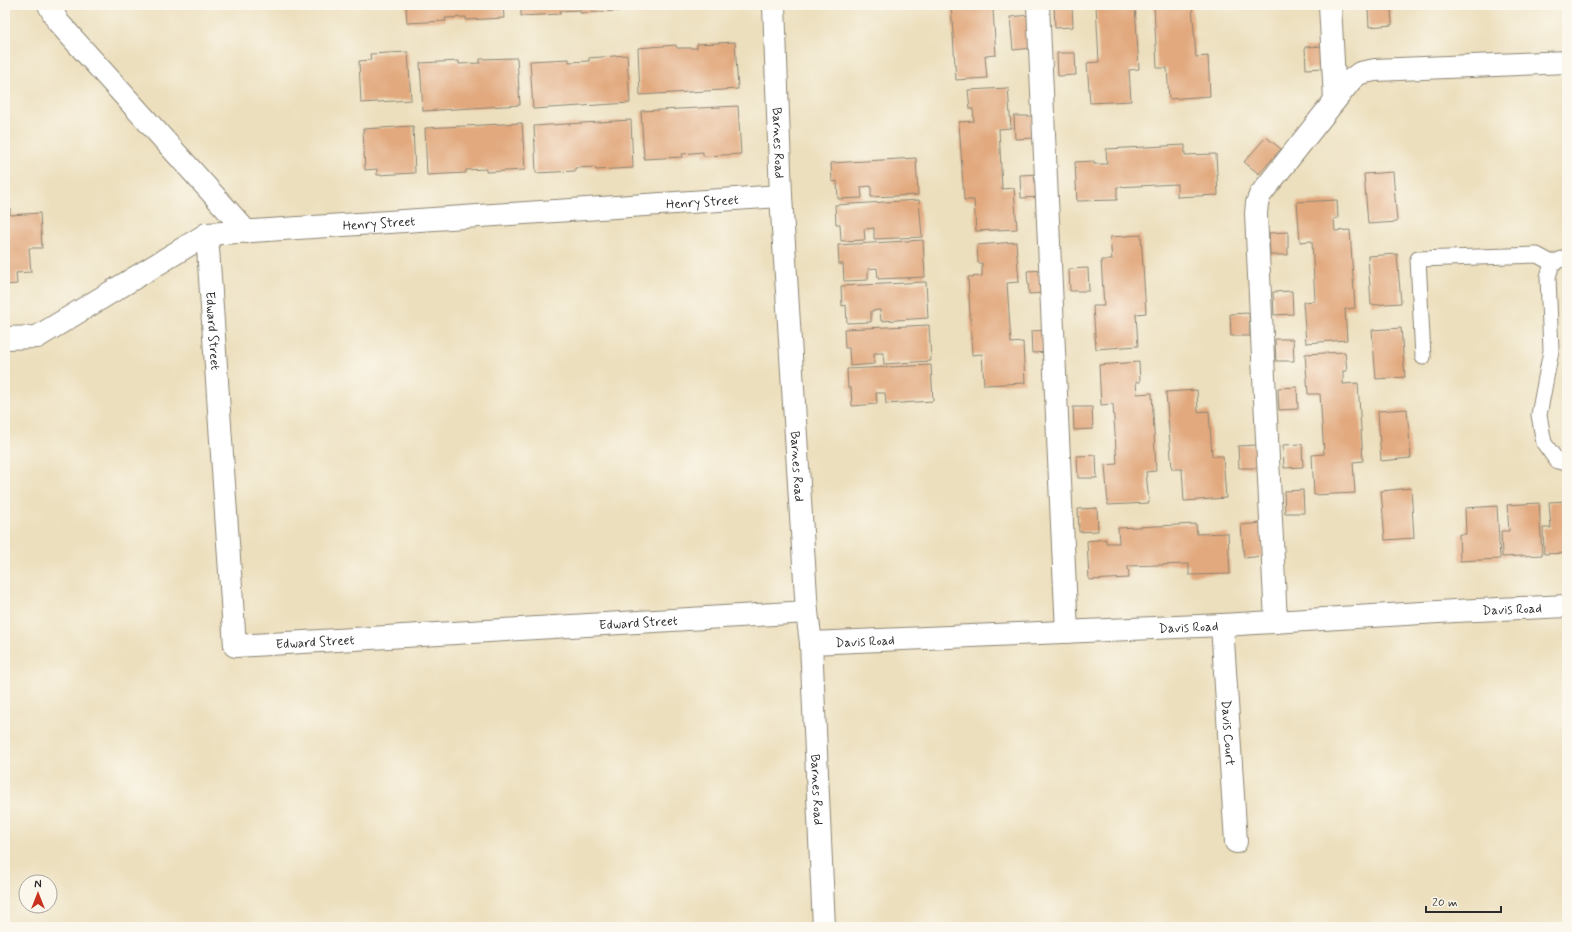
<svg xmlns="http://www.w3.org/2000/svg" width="1572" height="932" font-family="Mynerve,sans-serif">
<rect width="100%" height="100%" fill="#fbf7ec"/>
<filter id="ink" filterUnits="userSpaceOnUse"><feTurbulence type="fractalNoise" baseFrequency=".025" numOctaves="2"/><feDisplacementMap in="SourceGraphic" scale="8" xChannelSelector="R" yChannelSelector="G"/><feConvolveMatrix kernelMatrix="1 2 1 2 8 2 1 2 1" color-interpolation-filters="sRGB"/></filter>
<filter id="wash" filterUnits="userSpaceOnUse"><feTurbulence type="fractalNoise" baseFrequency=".012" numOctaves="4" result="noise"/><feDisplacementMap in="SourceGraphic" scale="16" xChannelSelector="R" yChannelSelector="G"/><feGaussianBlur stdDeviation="0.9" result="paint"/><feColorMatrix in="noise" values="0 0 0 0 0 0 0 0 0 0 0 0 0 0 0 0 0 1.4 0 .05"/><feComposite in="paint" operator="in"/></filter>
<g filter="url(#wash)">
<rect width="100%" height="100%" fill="#ecdfbd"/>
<g id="blocks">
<path fill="#e2a97e" d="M406,5H503L504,18L466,20V17L445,18L446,21L407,23Z
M521,5H618L619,11L580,13V10L560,11V14L521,16Z
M951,5H1003L1004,9L993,10L996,55L985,56L987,78L956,80Z
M1054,5H1072L1073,27L1055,28Z
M1096,5H1135L1139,69L1129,70L1131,101L1090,103L1087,63L1099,62Z
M1154,5H1192L1196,57L1208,56L1210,96L1169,99L1167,68H1157Z
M1391,7L1392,25L1369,27L1368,8Z
M1030,15L1032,48L1013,50L1010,17Z
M735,42L738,89L640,95L638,48L676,45L677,48H697V44Z
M1324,46L1325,68L1306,69L1305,47Z
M408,52L411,100L361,103L359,61L371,60L370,54Z
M1057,53H1075L1076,75L1058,76Z
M627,55L630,103L533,109L530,61L569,59V62L589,61V58Z
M517,58L520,105L423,111L420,63L459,61V64L480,63V59Z
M1008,88L1011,128L999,129L1002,189L1014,188L1017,229L976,231L974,200H964L959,122L974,121L973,109H970L968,90Z
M738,106L741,154L703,156V152L682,154L683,157L644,159L641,111Z
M1014,116H1033L1034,138L1015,139Z
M631,120L633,168L596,170L595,167L575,168V171L536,173L534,126Z
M522,123L525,170L486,172V169L466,170V173L427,175L425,128Z
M413,126L415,173L377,175V169L365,170L363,129Z
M1266,137L1281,149L1259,174L1244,162Z
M1185,145V155L1216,154L1218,195L1177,197V184L1117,187V200L1077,201L1075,162L1094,161V164H1107L1106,149Z
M916,158L918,195L871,197V186L861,187L862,198L838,199L837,181L832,182L831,163Z
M1393,172L1397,222L1368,224L1364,174Z
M1039,174L1040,197L1021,198L1020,175Z
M919,200L922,237L874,239V228L864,229L865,240L841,241L840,224H836L835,205Z
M1337,200L1338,218L1334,219L1335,231L1350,230L1355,308L1345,309L1347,340L1306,343L1303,302L1315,301L1312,241L1300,242L1297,202Z
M5,208H10V215L40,213L42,248H29L31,272L16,273L17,284L5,285Z
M1288,232V255H1270L1269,233Z
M1141,235L1146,313L1136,314L1138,346L1096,349L1093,306H1104L1101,260H1112L1110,237Z
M923,240L925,277L878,279L877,268L868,269V280L844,281L843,264H839L838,245Z
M1016,242L1019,282L1007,283L1011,343L1023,342L1025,383L984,385L982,354L972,355L968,277L982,276V263H978L977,245Z
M1397,254L1401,303L1371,305L1368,256Z
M1088,268L1089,291H1070L1069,269Z
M1046,270L1047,293L1029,294L1027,271Z
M926,282L928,318L881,321L880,310L871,311V322L847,323L846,305L842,306L841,286Z
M1292,291L1293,314L1274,315L1273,292Z
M1249,313L1250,336H1231L1230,314Z
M929,325L931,361L884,364L883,353H874V364L850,366L849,348H845L844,329Z
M1401,328L1405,377L1376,379L1372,330Z
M1049,330L1050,352L1032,353L1031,331Z
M1275,339H1293L1294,361H1276Z
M1345,352L1347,371H1343V384L1358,383L1363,461L1353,462L1355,493L1314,495L1312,455L1324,454L1320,394H1308L1305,354Z
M1139,362L1140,382H1136L1137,394L1152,393L1156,471L1146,472L1149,503L1108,505L1105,465L1117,464L1113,404L1101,405L1099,365Z
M931,365L933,401L886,404L885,393H876L877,404L852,406L851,388H848L847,369Z
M1297,387L1298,409L1279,410L1278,388Z
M1197,390L1198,412L1209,411L1212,456H1223L1226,498L1184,501L1182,469H1172L1166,392Z
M1073,407H1092L1093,429L1074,430Z
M1407,409L1411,458L1381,461L1378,411Z
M1302,444L1303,467L1284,468L1283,445Z
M1257,445L1258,468H1239L1238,446Z
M1096,455L1097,478H1078L1077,456Z
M1411,488L1414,538L1385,540L1381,491Z
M1303,490L1304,513H1285L1284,491Z
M1567,501V553L1544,554L1543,528H1551L1549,502Z
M1539,503L1542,555L1502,557L1501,531H1509L1507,505Z
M1497,506L1500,559L1460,561L1459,534H1466L1465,508Z
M1097,508L1098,531L1079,532L1078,509Z
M1261,523L1263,556L1244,558L1241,525Z
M1196,524L1197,534L1228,533L1230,574L1189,575V564L1128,566L1129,578L1089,580L1087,541L1106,539V543H1119L1118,528Z"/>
</g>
</g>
<g filter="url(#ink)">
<use href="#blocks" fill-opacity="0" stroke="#8c8574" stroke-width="1"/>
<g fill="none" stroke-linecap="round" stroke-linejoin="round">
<defs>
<path id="service" d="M1552,263L1567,257
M1423,357L1418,259L1537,255L1552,263L1548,277L1551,351L1539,415L1544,443L1557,461L1567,463"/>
<g id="minor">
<path d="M49,5L58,22L247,232"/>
<path id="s1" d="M774,5L781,196L807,612L811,643L824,927"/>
<path d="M1038,5L1067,632"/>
<path d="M1330,5L1335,100"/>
<path id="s2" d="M207,234L235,646L807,612"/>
<path id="s3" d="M5,338L37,337L207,234L781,196"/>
<path d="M1276,622L1256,214L1257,203L1260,195L1352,79L1360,73L1375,70L1567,62"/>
<path id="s4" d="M1222,625L1236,842"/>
<path id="s5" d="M811,643L1222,625L1455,611L1567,606"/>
</g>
</defs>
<use href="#service" stroke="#8c8574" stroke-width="17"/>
<use href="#minor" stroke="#8c8574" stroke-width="24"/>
<use href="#service" stroke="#fff" stroke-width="15"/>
<use href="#minor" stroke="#fff" stroke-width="22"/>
</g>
</g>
<g text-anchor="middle" stroke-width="4" stroke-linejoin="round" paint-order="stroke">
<g font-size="13" fill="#2b2b2b" stroke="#fbf7ec">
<text dy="5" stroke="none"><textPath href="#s1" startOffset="138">Barnes Road</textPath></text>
<text dy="5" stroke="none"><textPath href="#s3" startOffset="727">Henry Street</textPath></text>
<text dy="5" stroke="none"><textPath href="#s3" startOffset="403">Henry Street</textPath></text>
<text dy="5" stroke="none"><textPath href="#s2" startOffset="97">Edward Street</textPath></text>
<text dy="5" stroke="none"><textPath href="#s1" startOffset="462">Barnes Road</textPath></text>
<text dy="5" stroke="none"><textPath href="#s5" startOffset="702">Davis Road</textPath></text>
<text dy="5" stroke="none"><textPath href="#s2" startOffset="817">Edward Street</textPath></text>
<text dy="5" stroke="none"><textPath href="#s5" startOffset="378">Davis Road</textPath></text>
<text dy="5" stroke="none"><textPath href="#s5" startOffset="54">Davis Road</textPath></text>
<text dy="5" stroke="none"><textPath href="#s2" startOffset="493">Edward Street</textPath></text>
<text dy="5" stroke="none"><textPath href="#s4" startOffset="108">Davis Court</textPath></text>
<text dy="5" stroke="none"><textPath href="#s1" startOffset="786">Barnes Road</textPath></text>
</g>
</g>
<rect width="1572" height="932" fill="none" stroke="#fbf7ec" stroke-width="20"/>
<g transform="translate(38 894)"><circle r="19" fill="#fbf7ec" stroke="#a8a59f"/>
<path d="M0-3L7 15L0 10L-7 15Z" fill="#c8321e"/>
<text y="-6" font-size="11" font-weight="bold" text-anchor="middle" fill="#2b2b2b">N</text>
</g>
<path d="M1426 906v6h75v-6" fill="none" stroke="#2b2b2b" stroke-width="2"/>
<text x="1432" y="906" font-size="12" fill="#2b2b2b" stroke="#fbf7ec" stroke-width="3" paint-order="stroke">20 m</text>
</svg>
